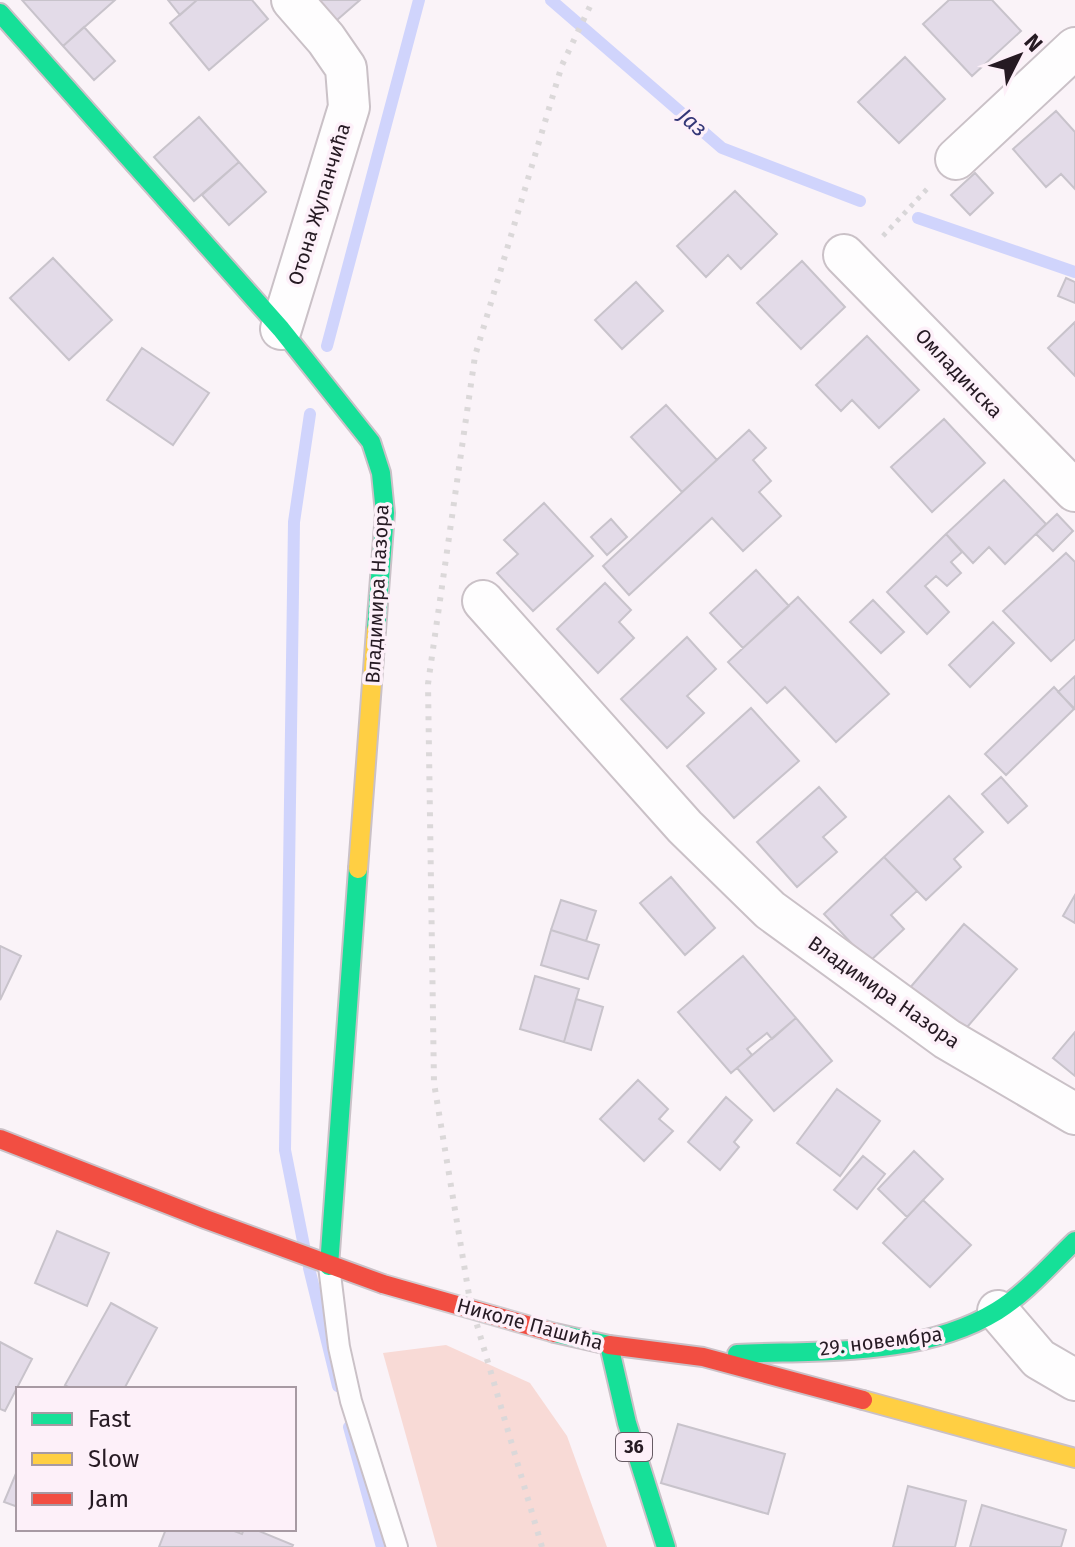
<svg xmlns="http://www.w3.org/2000/svg" width="1075" height="1547" font-family="'Fira Sans',sans-serif">
<rect width="100%" height="100%" fill="#faf3f8"/>
<path fill="#f8dad6" d="M446,1345L530,1383L567,1436L607,1547H437L383,1353Z"/>
<g fill="none" stroke-linecap="round" stroke-linejoin="round">
<path stroke="#d0d4fc" stroke-width="12" d="M551,0L722,148L860,201
M918,218L1075,272
M327,346L419,0
M304,1246L285,1150L294,522L310,414
M309,1268L338,1386
M349,1427L382,1547"/>
</g>
<path fill="#e3dbe8" stroke="#c8c3cb" stroke-width="2" d="M22,0H115L63,46Z
M168,0H197L180,15Z
M197,0H252L268,19L209,70L170,23Z
M309,0H360L330,26Z
M949,0H992L1021,31L972,76L923,24Z
M84,27L115,61L94,80L63,46Z
M905,57L945,99L899,143L858,102Z
M1056,111L1075,132V189L1061,174L1046,187L1013,149Z
M199,117L239,162L194,201L154,157Z
M239,162L266,192L229,225L202,195Z
M975,173L993,193L970,215L951,195Z
M735,191L777,234L741,269L728,255L706,277L677,246Z
M53,258L112,320L69,360L10,298Z
M802,261L845,307L801,349L757,303Z
M1066,278L1075,282V303L1058,296Z
M636,282L663,311L622,349L595,320Z
M1075,322V376L1048,348Z
M867,336L919,390L879,428L852,400L841,411L816,385Z
M142,348L209,393L173,445L107,400Z
M666,405L717,460L682,492L631,437Z
M944,419L985,463L932,512L891,467Z
M749,430L766,448L753,460L771,481L759,492L781,516L743,551L712,518L629,595L603,566Z
M1004,480L1046,524L1005,564L989,547L973,563L946,534Z
M544,503L593,556L533,611L497,573L518,554L504,540Z
M1057,514L1073,531L1053,551L1036,534Z
M611,519L627,537L607,555L591,537Z
M946,534L962,552L951,562L961,573L947,586L936,576L925,586L949,612L927,634L887,592Z
M1066,553L1075,562V639L1051,661L1003,611Z
M756,570L789,606L743,648L710,613Z
M605,583L631,610L619,622L634,638L598,673L557,629Z
M798,597L889,694L836,742L785,687L767,703L728,662Z
M873,600L904,632L881,653L850,622Z
M993,622L1014,643L970,687L949,665Z
M687,637L716,669L687,696L704,713L667,748L621,699Z
M1075,676V709L1058,692Z
M1054,687L1074,709L1006,775L985,754Z
M751,708L799,761L734,818L687,766Z
M1001,777L1027,806L1008,823L982,794Z
M819,787L846,817L823,837L837,852L797,887L757,842Z
M949,796L983,832L954,859L961,867L926,900L884,857Z
M884,857L917,891L891,915L904,929L869,962L824,914Z
M671,877L715,928L685,955L640,903Z
M1075,895V923L1063,916Z
M561,900L596,911L586,941L551,930Z
M964,924L1017,969L962,1033L909,989Z
M551,930L599,945L588,979L541,965Z
M0,946L21,956L0,1000Z
M743,956L796,1018L772,1039L767,1033L747,1049L752,1055L731,1073L678,1012Z
M535,976L579,989L564,1042L520,1029Z
M576,999L603,1007L591,1050L564,1042Z
M796,1018L832,1061L774,1111L737,1068Z
M1075,1032V1076L1053,1058Z
M638,1080L668,1109L659,1119L673,1131L644,1161L600,1119Z
M837,1089L880,1121L840,1176L797,1143Z
M726,1097L752,1120L734,1142L739,1147L720,1170L688,1142Z
M914,1151L943,1179L907,1217L878,1189Z
M863,1156L885,1174L857,1209L834,1190Z
M923,1200L971,1245L930,1287L883,1243Z
M57,1231L109,1253L87,1306L35,1283Z
M111,1303L157,1328L124,1389H72L65,1385Z
M0,1342L32,1359L5,1411L0,1409Z
M678,1424L785,1454L768,1514L661,1483Z
M17,1471L18,1472V1507L4,1502Z
M908,1486L966,1501L955,1547H893Z
M982,1505L1066,1530L1061,1547H970Z
M166,1529H229L242,1534L244,1529H254L293,1545L292,1547H159Z"/>
<g fill="none" stroke-linecap="round" stroke-linejoin="round">
<defs>
<path id="lane" d="M329,1266L339,1347L351,1401L397,1547"/>
<path id="street" d="M956,159L1075,48
M844,255L1075,491
M281,329L349,107L346,68L326,39L292,0
M483,601L685,827L770,910L947,1039L1075,1114
M998,1311L1039,1359L1075,1380"/>
<path id="fast" d="M0,13L281,329L371,442L381,473L385,513L376,630
M329,1266L358,869
M555,1333L609,1345L627,1423L666,1547
M737,1354C821,1350 922,1357 997,1311C1026,1293 1050,1265 1075,1241"/>
<path id="slow" d="M358,869L376,630
M863,1400L1075,1458"/>
<path id="jam" d="M0,1139L205,1219L383,1284
M609,1345L703,1357L863,1400"/>
</defs>
<use href="#lane" stroke="#cac1c7" stroke-width="24"/>
<use href="#street" stroke="#cac1c7" stroke-width="44"/>
<use href="#fast" stroke="#cac1c7" stroke-width="22"/>
<use href="#slow" stroke="#cac1c7" stroke-width="22"/>
<use href="#jam" stroke="#cac1c7" stroke-width="22"/>
<path stroke="#d8d6d8" stroke-width="5" stroke-dasharray="4 6" stroke-linecap="butt" d="M883,236L928,188"/>
<use href="#lane" stroke="#fefdfe" stroke-width="20"/>
<use href="#street" stroke="#fefdfe" stroke-width="40"/>
<use href="#fast" stroke="#16e098" stroke-width="18"/>
<use href="#slow" stroke="#ffcf43" stroke-width="18"/>
<use href="#jam" stroke="#f24e42" stroke-width="18"/>
<path stroke="#dbd8d9" stroke-width="6" stroke-dasharray="4 8" stroke-linecap="butt" d="M542,1547L470,1301L434,1083L428,684L475,356L562,65L593,0"/>
<defs>
<path id="jam-bridge" d="M383,1284L555,1333"/>
</defs>
<use href="#jam-bridge" stroke="#d2cdd1" stroke-width="22" stroke-linecap="butt"/>
<use href="#jam-bridge" stroke="#f24e42" stroke-width="18"/>
</g>
<g text-anchor="middle" stroke-width="7" stroke-linejoin="round" paint-order="stroke">
<rect fill="#fdf0f9" stroke="#665a63" stroke-width="2" x="616" y="1433" width="36" height="28" rx="6"/>
<g font-size="18" font-weight="bold" fill="#261a23">
<text x="634" y="1453">36</text>
</g>
<g font-size="20" fill="#261a23" stroke="#fdf0f9">
<text transform="translate(319 204) rotate(-73)" y="7">Отона Жупанчића</text>
<text transform="translate(959 373) rotate(46)" y="7">Омладинска</text>
<text transform="translate(377 594) rotate(-87)" y="7">Владимира Назора</text>
<text transform="translate(884 992) rotate(35)" y="7">Владимира Назора</text>
<text transform="translate(530 1324) rotate(15)" y="7">Николе Пашића</text>
<text transform="translate(881 1341) rotate(-7)" y="7">29. новембра</text>
</g>
<g font-size="22" font-style="italic" fill="#343777" stroke="#fdf0f9">
<text transform="translate(693 122) rotate(41)" y="8">Јаз</text>
</g>
</g>
<rect x="16" y="1387" width="280" height="144" fill="#fdf0f9" stroke="#a79aa3" stroke-width="2"/>
<rect x="32" y="1413" width="40" height="12" fill="#16e098" stroke="#a79aa3" stroke-width="2"/>
<text x="88" y="1427" font-size="24" fill="#261a23">Fast</text>
<rect x="32" y="1453" width="40" height="12" fill="#ffcf43" stroke="#a79aa3" stroke-width="2"/>
<text x="88" y="1467" font-size="24" fill="#261a23">Slow</text>
<rect x="32" y="1493" width="40" height="12" fill="#f24e42" stroke="#a79aa3" stroke-width="2"/>
<text x="88" y="1507" font-size="24" fill="#261a23">Jam</text>
<g transform="translate(1019 56) rotate(48)" stroke="#fdf0f9" stroke-width="6" paint-order="stroke">
<path d="M0-6L14 30L0 20L-14 30Z" fill="#261a23"/>
<text y="-12" font-size="22" font-weight="bold" text-anchor="middle" fill="#261a23">N</text>
</g>
</svg>
